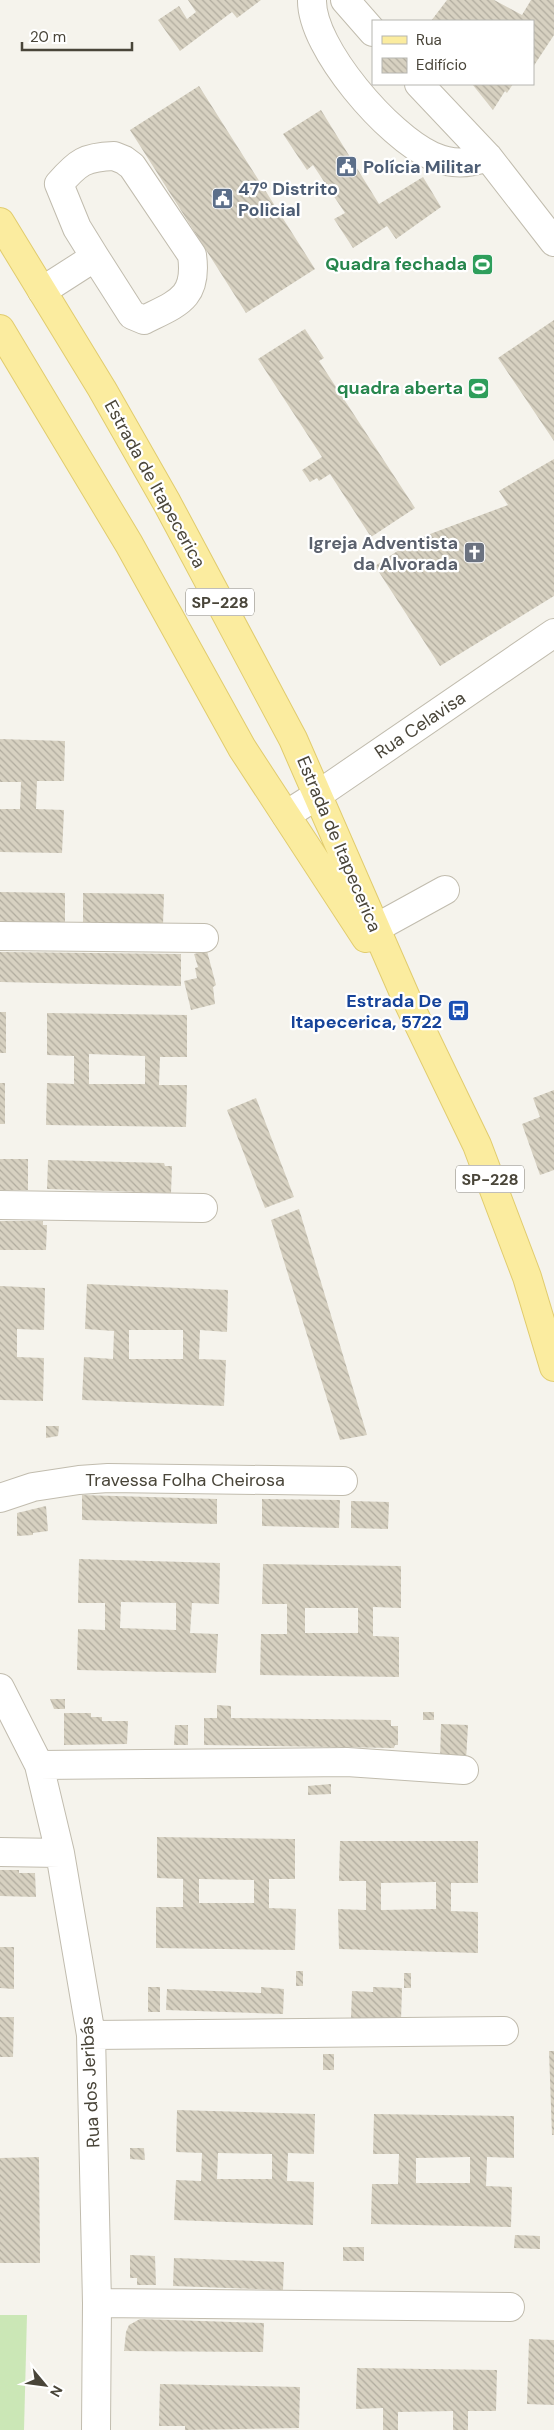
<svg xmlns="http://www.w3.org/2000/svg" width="554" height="2430" font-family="'DM Sans',sans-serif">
<defs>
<pattern id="building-back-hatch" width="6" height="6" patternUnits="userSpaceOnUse" patternTransform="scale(1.25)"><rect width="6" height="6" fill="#d7d1c1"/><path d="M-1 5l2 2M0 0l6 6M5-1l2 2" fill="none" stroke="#b0ab9e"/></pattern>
</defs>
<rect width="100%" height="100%" fill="#f5f3ec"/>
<path fill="#cbe7b6" d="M0,2315H27L24,2430H0Z"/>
<path fill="url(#building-back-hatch)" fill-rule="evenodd" d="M188,0H261L237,18L232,12L180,51L158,20L179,6L187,19L196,12Z
M447,0H494L522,15L531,0H554V35L533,67V21H431Z
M472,84H513L507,93L505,91L493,110Z
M199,86L315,269L246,313L130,130Z
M321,110L379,204L423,177L441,207L396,239L387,226L353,248L334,219L345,213L313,165L307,170L283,134Z
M554,320V441L498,358Z
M305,329L324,358L319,361L415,508L371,537L330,474L319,481L317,478L310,482L302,470L322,457L258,359Z
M554,459V596L440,666L375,566L414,540L508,505L499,491Z
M0,739L65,741L64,781H37L36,809L64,810L62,853L0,852V809H20L21,782H0Z
M0,892L65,893V924L0,923Z
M83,893L164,894L163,925L83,924Z
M207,951L216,985L213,987L215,1004L191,1010L184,981L197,978L195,968L198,967L194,954Z
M0,952L181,954V986L0,982Z
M0,1012H6V1053H0Z
M47,1013L187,1015V1057H160L159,1085H187L186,1127L46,1125L47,1083L74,1084V1056L47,1055ZM89,1054L145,1056V1084H89Z
M0,1083H5V1124H0Z
M554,1090V1170L540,1175L522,1124L540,1117L533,1098Z
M256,1098L294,1197L265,1208L227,1110Z
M0,1159H28V1190H0Z
M48,1160L164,1163L165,1166H172L171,1193L47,1189Z
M299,1209L367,1435L340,1440L271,1220Z
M0,1221H43V1225H47L46,1250H0Z
M87,1284L228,1290L227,1332L200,1330L199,1359L226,1360L224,1406L82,1400L84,1357L113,1359L114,1331L85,1329ZM129,1330H183V1359H129Z
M0,1286L45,1288L44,1330L17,1329V1357L44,1358L43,1401L0,1400Z
M46,1426H59L58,1436L46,1438Z
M82,1495L217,1499V1524L82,1520Z
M262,1499L340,1500L339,1528L262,1526Z
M351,1501L389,1502L388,1529L351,1528Z
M46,1506L48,1531L33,1533V1535L17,1536V1513Z
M79,1559L220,1563L219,1604L192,1603L190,1633L218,1634L216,1673L77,1670L78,1629L105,1630V1603H78ZM121,1602L176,1603V1630L120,1628Z
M263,1564L401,1566V1608L373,1607V1636L399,1637V1677L260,1675L261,1634H287V1604H262ZM305,1608H358V1633H305Z
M50,1699H65V1709H54Z
M217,1705L231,1706V1718H225L391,1720V1726H398V1745H395L394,1748L204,1745V1718H217Z
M423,1712H434V1720H423Z
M64,1713H91V1717H102V1721H128L127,1744L64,1745Z
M441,1724L468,1725L466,1761L440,1760Z
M175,1725H188V1745H174Z
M331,1784V1794L308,1795V1786Z
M157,1837L295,1839V1879H269V1908L296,1909L295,1950L156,1948V1907H183V1879L157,1878ZM199,1879L254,1880V1903H199Z
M340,1841H478V1883H451V1911L478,1912V1953L339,1949L338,1909L366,1910V1881H339ZM436,1882V1909L381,1910V1883Z
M0,1870H19V1873H35L36,1897L0,1896Z
M0,1947H14V1989L0,1988Z
M296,1971H303V1986H296Z
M404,1973H411V1988H404Z
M148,1987H160V2012H148Z
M261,1987L284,1989L283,2014L166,2010L167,1989L261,1993Z
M373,1987L402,1988L401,2020L351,2018L352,1991L373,1992Z
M0,2017H14L13,2057H0Z
M549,2051H554V2135H552Z
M323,2054H334V2070H323Z
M177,2110L315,2114L314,2154L288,2153L287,2181L314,2182L313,2225L174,2220L176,2180L201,2181L202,2153L176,2152ZM218,2153L272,2154V2179H217Z
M374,2114L514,2116V2158L487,2157L486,2186L512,2187L511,2227L371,2224L372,2184H398L399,2154H373ZM470,2157V2183H416V2158Z
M130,2148H144L145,2160L130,2159Z
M39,2157L40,2263H0V2158Z
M515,2235L540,2236V2249L514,2248Z
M343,2247H364V2261H343Z
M130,2255L155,2256L156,2285H137V2278H130Z
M174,2258L284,2262L283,2290L173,2286Z
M140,2319L264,2323L263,2352L124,2351L126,2332L129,2325Z
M529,2339L554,2340V2405L527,2404Z
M357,2368L497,2370L496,2411H468V2430H453V2411L398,2412V2430H383V2408L356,2409Z
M160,2384L300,2387L299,2428L185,2430V2426H159Z"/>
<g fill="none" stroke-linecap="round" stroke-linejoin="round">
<defs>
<path id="minor" d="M312,0C311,48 389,137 432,156C453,165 467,164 488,157
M345,0L373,32
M419,84L488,157L554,242
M114,156L124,160L132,166L192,255C198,298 178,303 144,320L132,315L95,257L77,228L59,184C78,162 85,157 114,156Z
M42,291L95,257
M286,815L319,794L554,633
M376,928L445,890
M0,936L204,938
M0,1205L203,1208
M0,1498L33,1487L79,1480L108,1478L343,1481
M0,1688L39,1765L60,1853L91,2035L97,2303L96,2430
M39,1765L347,1762L464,1770
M0,1852L60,1853
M91,2035L504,2031
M97,2303L510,2307"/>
<path id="major" d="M0,222L102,389L167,503L293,739L407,1000L477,1145L527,1277L554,1367
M0,329L129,544L242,748L366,938"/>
</defs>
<use href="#minor" stroke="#c1bcae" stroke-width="30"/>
<use href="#major" stroke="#e1cc6e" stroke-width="30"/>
<use href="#minor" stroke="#fff" stroke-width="28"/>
<use href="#major" stroke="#fbec9f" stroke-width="28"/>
</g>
<defs>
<symbol id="civic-square" viewBox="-11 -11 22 22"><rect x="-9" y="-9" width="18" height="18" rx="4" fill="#5c6f8a" stroke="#fff"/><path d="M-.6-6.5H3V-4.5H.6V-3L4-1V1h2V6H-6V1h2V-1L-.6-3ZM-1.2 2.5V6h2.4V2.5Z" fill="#fff"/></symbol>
<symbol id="stadium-square" viewBox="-11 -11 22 22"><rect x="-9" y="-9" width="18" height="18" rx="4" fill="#2e9e5b" stroke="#fff"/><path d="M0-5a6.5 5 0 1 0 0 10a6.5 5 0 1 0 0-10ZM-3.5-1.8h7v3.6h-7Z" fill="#fff"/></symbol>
<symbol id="church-square" viewBox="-11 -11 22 22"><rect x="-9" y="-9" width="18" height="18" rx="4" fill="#6b7280" stroke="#fff"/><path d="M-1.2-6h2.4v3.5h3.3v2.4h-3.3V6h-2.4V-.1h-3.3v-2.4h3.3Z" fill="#fff"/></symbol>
<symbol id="bus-square" viewBox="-11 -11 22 22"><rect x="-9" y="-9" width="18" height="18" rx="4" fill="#1a4fb4" stroke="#fff"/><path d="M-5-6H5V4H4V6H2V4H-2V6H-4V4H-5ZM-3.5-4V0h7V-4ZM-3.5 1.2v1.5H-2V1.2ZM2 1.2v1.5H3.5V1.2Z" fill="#fff"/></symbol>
</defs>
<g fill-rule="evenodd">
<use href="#civic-square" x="334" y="154" width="25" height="25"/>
<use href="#civic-square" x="210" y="186" width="25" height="25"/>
<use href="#stadium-square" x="470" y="252" width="25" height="25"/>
<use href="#stadium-square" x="466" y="376" width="25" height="25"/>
<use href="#church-square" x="462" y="540" width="25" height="25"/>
<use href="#bus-square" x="446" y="998" width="25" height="25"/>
</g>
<g text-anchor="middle" stroke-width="4.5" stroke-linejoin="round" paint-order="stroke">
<g fill="#fff" stroke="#807d74" stroke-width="1">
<rect x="186" y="588.5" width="68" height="27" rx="4"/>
<rect x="456" y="1165.5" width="68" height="27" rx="4"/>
</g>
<g font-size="16" font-weight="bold" fill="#494539">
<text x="220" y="608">SP-228</text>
<text x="490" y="1185">SP-228</text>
</g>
<g font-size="18" font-weight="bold" fill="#4e5e75" stroke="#fff" text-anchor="start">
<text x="363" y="173">Polícia Militar</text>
<text x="238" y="195">47º Distrito<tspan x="238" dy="21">Policial</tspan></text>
</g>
<g font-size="18" font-weight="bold" fill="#27864d" stroke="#fff" text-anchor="end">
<text x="467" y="270">Quadra fechada</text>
<text x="463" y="394">quadra aberta</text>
</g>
<g font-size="18" fill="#494539" stroke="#fff">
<text transform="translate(155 484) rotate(61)" y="6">Estrada de Itapecerica</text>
<text transform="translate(420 725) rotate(-34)" y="6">Rua Celavisa</text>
<text transform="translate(339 844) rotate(67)" y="6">Estrada de Itapecerica</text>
<text x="185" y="1486">Travessa Folha Cheirosa</text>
<text transform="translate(90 2082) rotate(-93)" y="6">Rua dos Jeribás</text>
</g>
<g font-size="18" font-weight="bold" fill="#5b616d" stroke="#fff" text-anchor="end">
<text x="458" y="549">Igreja Adventista<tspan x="458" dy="21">da Alvorada</tspan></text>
</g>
<g font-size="18" font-weight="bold" fill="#164399" stroke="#fff" text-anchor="end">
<text x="442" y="1007">Estrada De<tspan x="442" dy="21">Itapecerica, 5722</tspan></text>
</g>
</g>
<rect x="372" y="20" width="162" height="65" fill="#ffffff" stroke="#b6b5b0"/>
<rect x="382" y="36" width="25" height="8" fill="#fbec9f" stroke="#b6b5b0"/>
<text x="416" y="45" font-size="15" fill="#494539">Rua</text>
<rect x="382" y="58" width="25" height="15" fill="url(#building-back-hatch)" stroke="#b6b5b0"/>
<text x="416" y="70" font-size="15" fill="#494539">Edifício</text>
<g transform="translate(45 2385) rotate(119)" stroke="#ffffff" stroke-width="4" paint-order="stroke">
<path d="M0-4L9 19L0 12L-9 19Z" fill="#494539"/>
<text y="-8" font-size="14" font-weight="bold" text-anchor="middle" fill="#494539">N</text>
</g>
<path d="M22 42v8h110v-8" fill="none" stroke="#494539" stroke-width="2.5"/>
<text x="30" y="42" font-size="15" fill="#494539" stroke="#ffffff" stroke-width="4" paint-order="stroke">20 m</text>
</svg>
